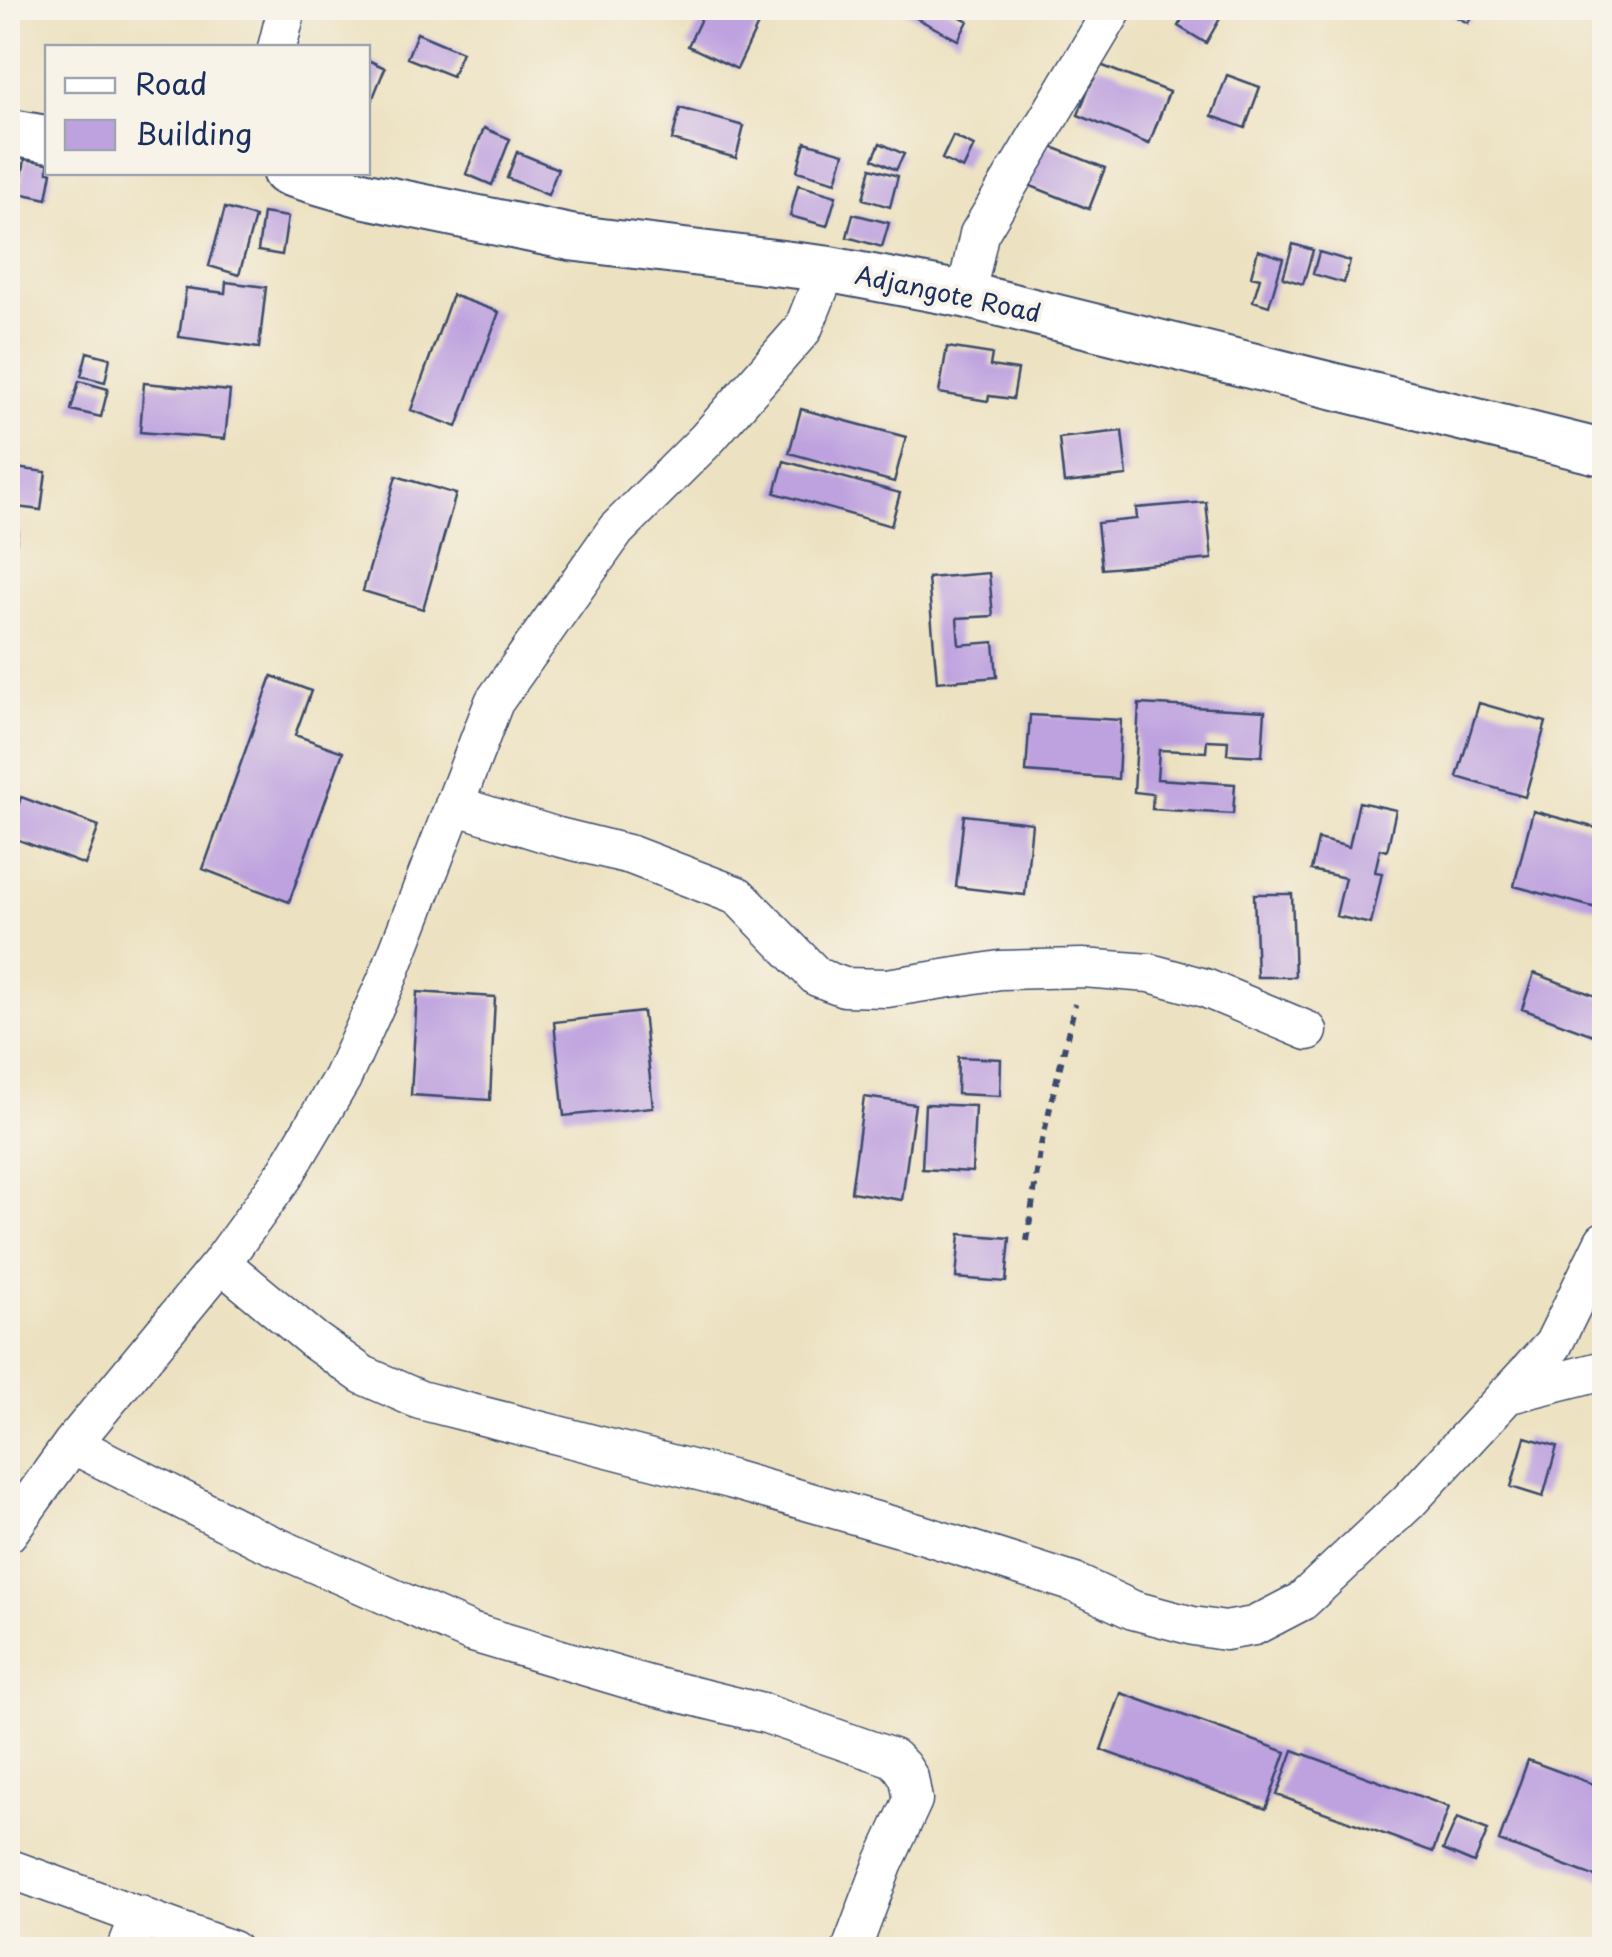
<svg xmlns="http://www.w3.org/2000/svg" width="1612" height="1957" font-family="'Playpen Sans',sans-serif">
<rect width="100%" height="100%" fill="#f7f3e8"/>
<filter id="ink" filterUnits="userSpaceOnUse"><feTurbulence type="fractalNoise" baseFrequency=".01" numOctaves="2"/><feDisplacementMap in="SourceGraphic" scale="20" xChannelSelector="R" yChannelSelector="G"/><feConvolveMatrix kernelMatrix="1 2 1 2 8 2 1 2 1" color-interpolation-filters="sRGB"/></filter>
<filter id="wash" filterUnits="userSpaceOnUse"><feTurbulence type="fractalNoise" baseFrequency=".0048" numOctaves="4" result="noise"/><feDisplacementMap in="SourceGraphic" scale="40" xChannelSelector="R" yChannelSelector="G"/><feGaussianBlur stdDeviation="2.25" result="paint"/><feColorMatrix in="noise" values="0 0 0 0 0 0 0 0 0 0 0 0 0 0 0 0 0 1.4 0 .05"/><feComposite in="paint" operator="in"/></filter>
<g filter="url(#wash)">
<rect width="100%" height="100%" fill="#ece1c0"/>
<g id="blocks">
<path fill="#bea2df" d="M706,8H766L737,69L688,46Z
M897,8H944L968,21L958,40Z
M1189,8H1226L1206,43L1178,26Z
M1449,8H1475L1468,23L1447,12Z
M417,33L462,52L452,76L407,58Z
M368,60L385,68L372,100L368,98Z
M1098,64L1169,92L1149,144L1078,115Z
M1227,75L1260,87L1245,128L1212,116Z
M680,108L744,126L736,158L672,140Z
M484,128L510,139L492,185L466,174Z
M953,136L974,146L963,169L942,159Z
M805,142L844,153L836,182L797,171Z
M880,143L904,154L896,170L873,159Z
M1042,143L1105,168L1089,209L1026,184Z
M517,152L558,169L548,195L507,178Z
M25,159L48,163V172H52L47,199L19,193Z
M871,168L898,176L890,207L863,199Z
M798,185L836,196L827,226L790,216Z
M225,208L255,217L239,275L209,266Z
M263,213L288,217L282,255L258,251Z
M853,214L889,223L882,247L847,237Z
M1293,244L1313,250L1303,284L1283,278Z
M1258,250L1283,258L1269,306L1253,301L1260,278L1251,276Z
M1319,252L1350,261L1344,283L1313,274Z
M226,282L266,287L259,348L179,337L186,288L225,293Z
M452,295L499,312L457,427L411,410Z
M947,347L992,354L990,366L1018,370L1013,399L989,396L988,401L939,393Z
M87,352L110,358L105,382L81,376Z
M79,381L108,389L101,417L71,410Z
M144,383L230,391L225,439L140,432Z
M801,409L906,437L894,482L789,453Z
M1122,431L1127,476L1064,483L1059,438Z
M784,461L900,493L891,526L775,493Z
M8,467L46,472L41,510L8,506Z
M396,476L456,494L423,609L363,591Z
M1206,502L1212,559L1102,569L1097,523L1137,519L1136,508Z
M8,529L18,531L10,580H8Z
M989,573L993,616L957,618L959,645L994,642L997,677L937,682L928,578Z
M272,676L311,691L295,735L343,752L289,902L203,869Z
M1479,703L1546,722L1525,797L1457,777Z
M1139,704L1265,711L1262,756L1227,754L1228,741L1207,740L1206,752L1159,750L1157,779L1235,784L1233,814L1152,809L1153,794L1134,792Z
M1030,715L1121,720L1118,779L1026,772Z
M21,797L99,826L85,865L8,836Z
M1359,802L1396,810L1387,851L1380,849L1375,872L1382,873L1371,924L1336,916L1345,878L1311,870L1318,839L1349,847Z
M1533,811L1604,830V910L1514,886Z
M964,815L1032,823L1025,895L956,887Z
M1254,894H1292L1295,977H1257Z
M1534,973L1604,999V1039L1522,1009Z
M417,992L495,997L490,1100L411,1095Z
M643,1012L653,1107L564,1116L554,1022Z
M958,1057L1001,1059L1000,1096L957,1094Z
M864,1097L915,1104L902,1200L851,1192Z
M925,1104L975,1106L972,1172L922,1169Z
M960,1234L1010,1238L1006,1282L956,1278Z
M1525,1437L1557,1446L1543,1497L1511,1487Z
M1121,1693L1286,1752L1266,1809L1101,1750Z
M1293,1750L1449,1807L1433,1852L1277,1795Z
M1528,1760L1604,1788V1880L1499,1841Z
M1457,1818L1488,1830L1474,1863L1443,1850Z"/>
</g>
</g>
<g filter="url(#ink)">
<use href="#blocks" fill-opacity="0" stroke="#3a4a6d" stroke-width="2.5"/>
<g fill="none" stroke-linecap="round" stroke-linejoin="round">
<defs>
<path id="minor" d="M277,48L287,8
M966,295L979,234L1114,8
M454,805L558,837L631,855L738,896L817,977L844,987L887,988L1000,970L1082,968L1150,973L1205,988L1308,1031
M221,1263L315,1341L363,1375L420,1400L730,1479L921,1534L1075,1583L1133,1610L1193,1626L1225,1631L1254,1626L1302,1601L1408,1502L1553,1345L1604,1241
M1506,1395L1604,1370
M72,1444L259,1539L470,1632L648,1685L766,1714L893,1758L902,1767L909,1778L913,1800L883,1865L851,1950
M8,1533L72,1444L221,1263L284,1176L342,1078L388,977L494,702L616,530L706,440L803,329L827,269
M8,1868L232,1950
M126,1950L140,1915"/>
<path id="tertiary" d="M8,132L48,139
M285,172L364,195L573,238L827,269L966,295L1604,453"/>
</defs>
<use href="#minor" stroke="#3a4a6d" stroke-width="41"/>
<use href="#tertiary" stroke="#3a4a6d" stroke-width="49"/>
<path stroke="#3a4a6d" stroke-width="6" stroke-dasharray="8 8" stroke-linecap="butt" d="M1027,1241L1041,1145L1075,1004"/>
<use href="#minor" stroke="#fff" stroke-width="38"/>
<use href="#tertiary" stroke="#fff" stroke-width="45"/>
</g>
</g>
<g text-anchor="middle" stroke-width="8" stroke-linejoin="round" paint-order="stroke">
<g font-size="25" fill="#1b2f5e" stroke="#f7f3e8">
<text transform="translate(948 294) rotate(12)" y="9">Adjangote Road</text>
</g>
</g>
<rect width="1612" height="1957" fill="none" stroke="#f7f3e8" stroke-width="40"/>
<rect x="45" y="45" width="325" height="130" fill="#f7f3e8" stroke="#9fa5b1" stroke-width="2.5"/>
<rect x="65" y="78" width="50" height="15" fill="#ffffff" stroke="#9fa5b1" stroke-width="2.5"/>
<text x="135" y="95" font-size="30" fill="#1b2f5e">Road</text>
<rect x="65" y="120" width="50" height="30" fill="#bea2df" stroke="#9fa5b1" stroke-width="2.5"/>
<text x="135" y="145" font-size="30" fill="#1b2f5e">Building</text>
</svg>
